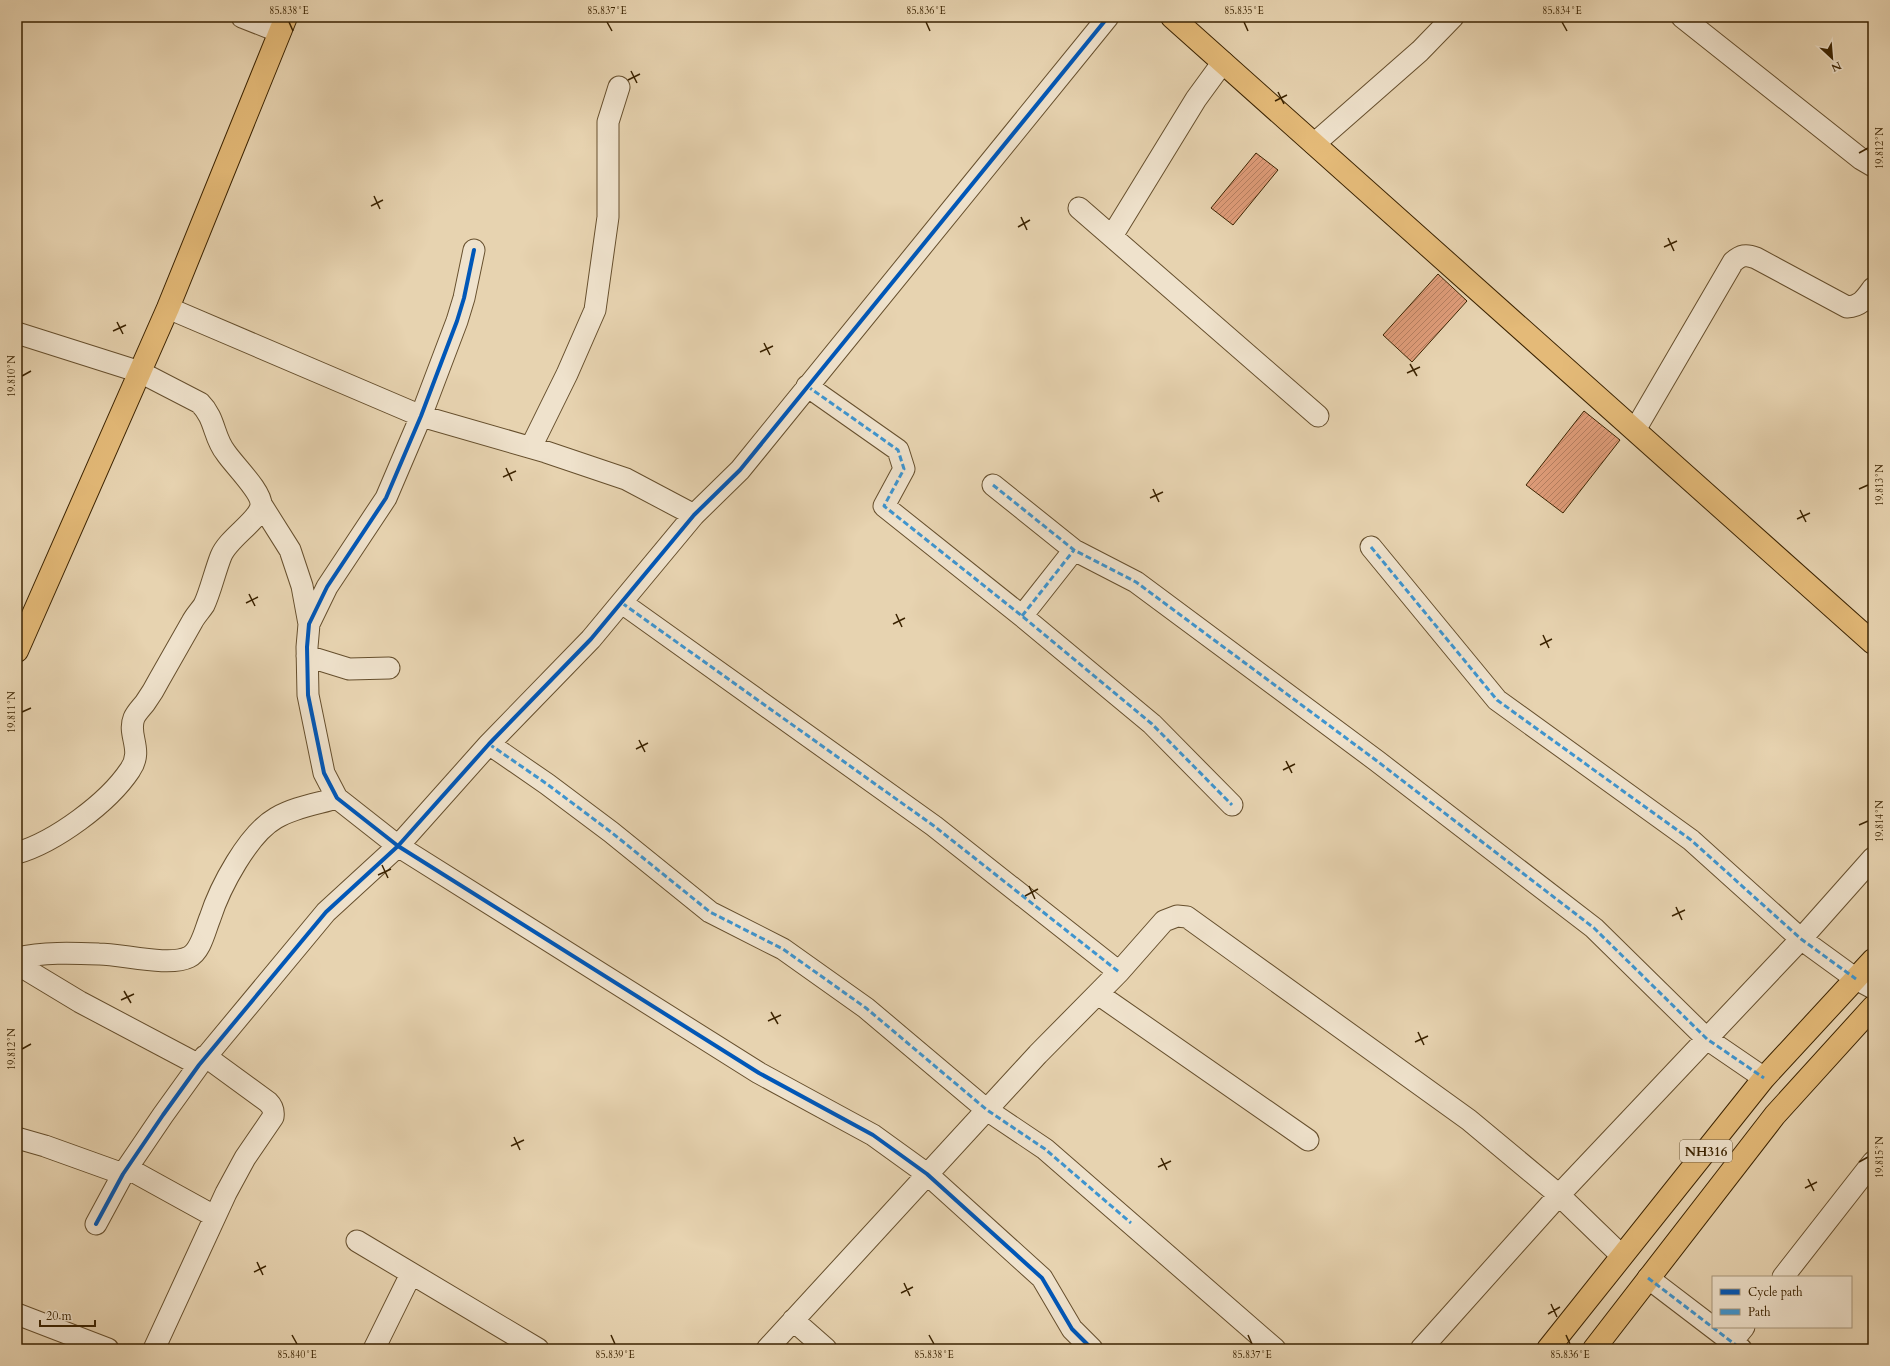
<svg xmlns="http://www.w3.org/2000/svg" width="1890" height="1366" font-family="Cardo,serif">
<defs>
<pattern id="building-hatch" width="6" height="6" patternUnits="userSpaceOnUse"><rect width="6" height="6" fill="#df9c79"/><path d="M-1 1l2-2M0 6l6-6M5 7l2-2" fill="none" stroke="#b67f61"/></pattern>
</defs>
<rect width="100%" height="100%" fill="#e7d3b0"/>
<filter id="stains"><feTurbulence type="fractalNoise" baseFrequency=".005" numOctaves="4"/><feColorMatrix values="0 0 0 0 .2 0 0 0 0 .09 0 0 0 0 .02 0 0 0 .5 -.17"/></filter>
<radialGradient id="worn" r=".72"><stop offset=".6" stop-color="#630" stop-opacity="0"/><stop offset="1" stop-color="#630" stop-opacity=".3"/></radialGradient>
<path fill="url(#building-hatch)" stroke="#3b2301" d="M1256,153L1278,170L1233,225L1211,208Z
M1438,274L1467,301L1412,362L1383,335Z
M1584,411L1620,440L1563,513L1526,485Z"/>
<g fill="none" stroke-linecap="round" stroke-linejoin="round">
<defs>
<path id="minor" d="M242,17L280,32
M1682,17L1861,159L1873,166
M1314,144L1420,51L1453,17
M1079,208L1318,416
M1112,236L1196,99L1223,62
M474,250L464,298L457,321L421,416L386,498L327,587L309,624L307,647L308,695L324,773L337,798L398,846L759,1073L873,1135L927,1174L1042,1278L1072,1329L1092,1349
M168,308L421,416L546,452L626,479L694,515
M17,333L140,372L200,403C216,419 213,437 226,453C234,465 262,492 261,505C260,520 228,538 221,556C215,571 210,593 204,605C200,611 195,616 192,622C181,641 170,661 159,680C155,688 150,696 145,703C141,708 136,713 134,718C127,735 144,750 130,770C108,803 55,842 17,853
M807,386L898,450L904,469L884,506L1022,616L1152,724L1232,805
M1635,430L1733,262C1741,255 1746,254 1756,258L1847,307C1861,306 1865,299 1873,288
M531,447L567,374L595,310L608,217V122L619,87
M993,485L1074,550L1136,582L1377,761L1594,928L1707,1039L1764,1078
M261,504L290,550L302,586L309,624
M1371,547L1497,700L1691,840L1801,939L1856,979L1873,988
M622,603L934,826L1119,972
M1022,616L1074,550
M307,656L349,669L389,668
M489,744L547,784L611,832L710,912L783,949L866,1008L987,1110L1045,1149L1275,1349
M17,958C43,952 72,953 99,954C122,954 169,967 189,957C201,951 205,930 210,918C220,887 248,834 276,818C295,807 317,804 337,798
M17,964L80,1002L199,1065
M1098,994L1308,1140
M17,1138L45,1146L123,1174
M127,1168L214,1216
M96,1224L123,1174L163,1115L199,1065L326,912L398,846L489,744L591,639L694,515L740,470L1108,17
M357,1241L538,1349
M1783,1277L1873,1162
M1648,1278L1741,1349
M17,1314L108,1349
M793,1320L826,1349
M154,1349L226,1193L245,1158L273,1117C274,1111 273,1107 268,1102L205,1056
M374,1349L411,1274
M767,1349L1038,1054L1119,972L1164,921L1177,916L1187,917L1469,1120L1559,1195L1622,1256
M1421,1349L1559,1195L1801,939L1873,858
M1726,1349L1744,1327"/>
<path id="major" d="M1172,17L1873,643
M17,651L168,308L286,17"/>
<path id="highway" d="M1548,1349L1764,1078L1873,960
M1594,1349L1775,1115L1873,1007"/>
</defs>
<use href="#minor" stroke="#664f2d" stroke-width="23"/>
<use href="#major" stroke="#3b2301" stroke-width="24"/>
<use href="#highway" stroke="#3b2301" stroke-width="24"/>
<use href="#minor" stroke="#efe2cc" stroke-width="21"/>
<use href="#major" stroke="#e4ba78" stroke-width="22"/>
<use href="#highway" stroke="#e4ba78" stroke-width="22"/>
<path stroke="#3e95d0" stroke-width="3" stroke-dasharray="6 3" stroke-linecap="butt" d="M807,386L898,450L904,469L884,506L1022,616L1152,724L1232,805
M993,485L1074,550L1136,582L1377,761L1594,928L1707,1039L1764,1078
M1371,547L1497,700L1691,840L1801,939L1856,979
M622,603L934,826L1119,972
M1022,616L1074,550
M489,744L547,784L611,832L710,912L783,949L866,1008L987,1110L1045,1149L1131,1223
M1648,1278L1741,1349"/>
<defs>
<path id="cycleway" d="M474,250L464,298L457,321L421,416L386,498L327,587L309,624L307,647L308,695L324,773L337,798L398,846L759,1073L873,1135L927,1174L1042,1278L1072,1329L1092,1349
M96,1224L123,1174L163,1115L199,1065L326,912L398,846L489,744L591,639L694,515L740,470L1108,17"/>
</defs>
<use href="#cycleway" stroke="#efe2cc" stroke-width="6"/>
<use href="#cycleway" stroke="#0057b8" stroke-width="4"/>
</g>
<path fill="none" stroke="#3b2301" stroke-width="1.5" d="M289,22L293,31M607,22L612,31M926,22L930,31M1244,22L1248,31M1562,22L1567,31M631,71L637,83M628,80L640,74M1278,92L1284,104M1275,101L1287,95M1859,153L1868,148M374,196L380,209M371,206L383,200M1021,217L1027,230M1018,227L1030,220M1668,238L1674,251M1664,247L1677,241M117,322L123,334M113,331L126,325M764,343L770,355M760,352L773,346M1410,364L1417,376M1407,373L1420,367M22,376L31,371M506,468L512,481M503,477L516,471M1153,489L1159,502M1859,489L1868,485M1150,498L1163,492M1800,510L1806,522M1797,519L1810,513M249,594L255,606M246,603L258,597M896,614L902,627M893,624L905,618M1543,635L1549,648M1540,645L1552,639M22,712L31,708M639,740L645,752M636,749L648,743M1286,761L1292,773M1283,770L1295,764M1859,825L1868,821M382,865L388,878M378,875L391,869M1029,886L1035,899M1025,896L1038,889M1676,907L1682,920M1672,916L1685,910M124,991L131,1003M121,1000L134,994M771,1012L778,1024M768,1021L781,1015M1418,1032L1424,1045M1415,1042L1428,1036M22,1049L31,1044M514,1137L520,1150M511,1146L524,1140M1161,1158L1167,1170M1859,1162L1868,1157M1158,1167L1171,1161M1808,1179L1814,1191M1805,1188L1817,1182M257,1262L263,1275M254,1272L266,1266M904,1283L910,1296M901,1293L913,1287M1551,1304L1557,1317M1548,1314L1560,1307M292,1335L297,1344M611,1335L615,1344M929,1335L934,1344M1248,1335L1252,1344M1566,1335L1570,1344"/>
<g text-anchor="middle" stroke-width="3.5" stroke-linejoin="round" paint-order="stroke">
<rect fill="#efe2cc" stroke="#715c3e" stroke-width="1" x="1680" y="1140" width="52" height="22" rx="3"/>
<g font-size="13" font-weight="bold" fill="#3b2301">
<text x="1706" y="1156">NH316</text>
</g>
</g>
<rect width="1890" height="1366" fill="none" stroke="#e7d3b0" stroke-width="44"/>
<rect x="1712" y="1276" width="140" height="52" fill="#efe2cc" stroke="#a7967b"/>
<rect x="1720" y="1289" width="20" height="6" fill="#0057b8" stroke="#a7967b"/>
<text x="1748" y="1296" font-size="12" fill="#3b2301">Cycle path</text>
<rect x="1720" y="1309" width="20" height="6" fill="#3e95d0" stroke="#a7967b"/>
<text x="1748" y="1316" font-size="12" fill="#3b2301">Path</text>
<g transform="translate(1832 58) rotate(154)" stroke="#efe2cc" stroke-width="3" paint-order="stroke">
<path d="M0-3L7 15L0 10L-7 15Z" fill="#3b2301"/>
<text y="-6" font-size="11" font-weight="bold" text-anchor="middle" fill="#3b2301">N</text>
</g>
<path d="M40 1320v6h55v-6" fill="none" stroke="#3b2301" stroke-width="2"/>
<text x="46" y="1320" font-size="12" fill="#3b2301" stroke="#efe2cc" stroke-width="3" paint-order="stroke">20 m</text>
<rect x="22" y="22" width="1846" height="1322" fill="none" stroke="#3b2301" stroke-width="1.5"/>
<g font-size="10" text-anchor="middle" fill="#3b2301">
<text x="289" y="14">85.838°E</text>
<text x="607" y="14">85.837°E</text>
<text x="926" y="14">85.836°E</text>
<text x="1244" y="14">85.835°E</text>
<text x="1562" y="14">85.834°E</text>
<text transform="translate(1879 148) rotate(-90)" y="4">19.812°N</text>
<text transform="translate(11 376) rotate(-90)" y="4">19.810°N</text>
<text transform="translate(1879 485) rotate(-90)" y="4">19.813°N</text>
<text transform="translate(11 712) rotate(-90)" y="4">19.811°N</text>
<text transform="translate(1879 821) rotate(-90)" y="4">19.814°N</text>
<text transform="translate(11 1049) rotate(-90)" y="4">19.812°N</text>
<text transform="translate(1879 1157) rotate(-90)" y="4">19.815°N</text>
<text x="297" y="1358">85.840°E</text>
<text x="615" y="1358">85.839°E</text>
<text x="934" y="1358">85.838°E</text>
<text x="1252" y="1358">85.837°E</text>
<text x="1570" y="1358">85.836°E</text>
</g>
<rect width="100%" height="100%" filter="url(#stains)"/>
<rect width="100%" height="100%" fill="url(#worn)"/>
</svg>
